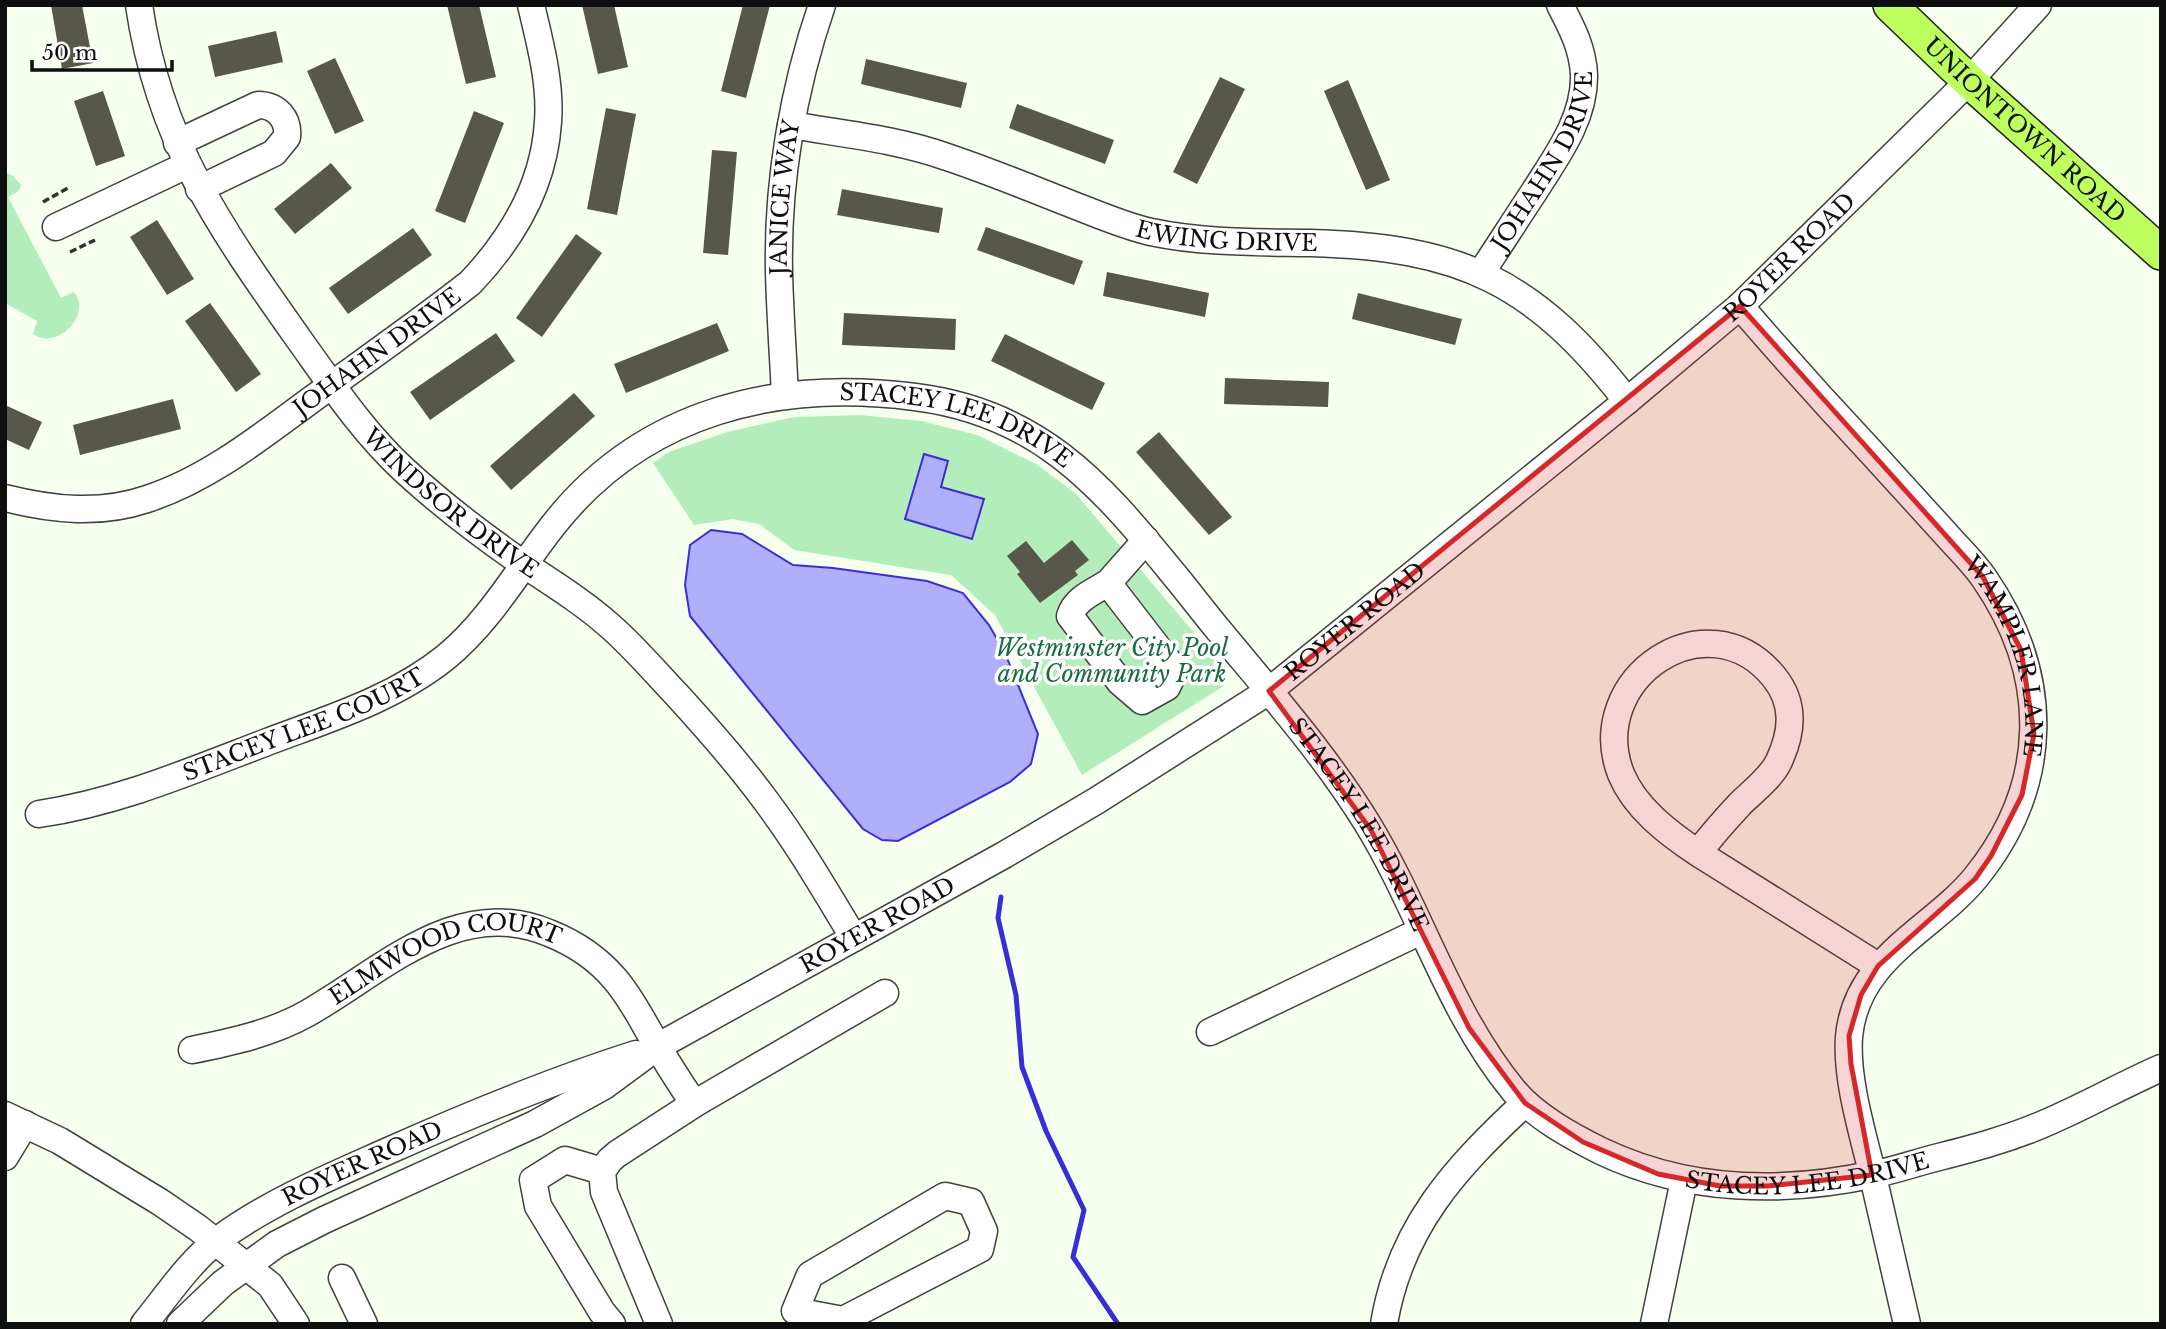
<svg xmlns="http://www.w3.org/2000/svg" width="2166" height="1329" font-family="'Libre Baskerville',serif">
<rect width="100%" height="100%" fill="#f7ffef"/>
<path fill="#b4edbc" d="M5,172L13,176L21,185L19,191L8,197L61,298L74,292C93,315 56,351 33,334L37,321L5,303Z
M860,415L921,421L977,435L1036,464L1075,493L1225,669L1224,686L1082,775L995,615L951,575L794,550L759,524L733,519L694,525L653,463L669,452L727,432L794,417Z"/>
<path fill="#b1aefc" stroke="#382ed9" stroke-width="2" d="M924,454L948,461L941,487L984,499L972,539L905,519Z
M711,530L742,534L793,565L833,568L927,581L963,593L989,625L1005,653L1038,734L1031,764L1010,782L898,841L882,840L863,829L690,616L685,585L690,545Z"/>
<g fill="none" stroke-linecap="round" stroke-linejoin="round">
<path stroke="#382ed9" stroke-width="5" d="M1001,897L998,918L1016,995L1022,1067L1046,1131L1084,1210L1073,1257L1118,1324"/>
</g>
<path fill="#575849" d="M51,5H82L93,63L62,69Z
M447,5H479L496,77L466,84Z
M582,5H614L628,67L598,74Z
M743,5H770L746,98L721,91Z
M276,31L283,62L215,77L208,46Z
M335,58L364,121L335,134L307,71Z
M866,59L967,83L961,108L861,84Z
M1220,77L1245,89L1197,184L1173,172Z
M1348,80L1390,180L1366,190L1324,91Z
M103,91L125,156L96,166L74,101Z
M1017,104L1114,140L1105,164L1009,128Z
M606,108L636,114L617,215L587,209Z
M474,111L504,123L465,223L435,211Z
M712,150L737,152L728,255L703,253Z
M331,163L352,188L295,234L274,209Z
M842,189L943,208L939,233L837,215Z
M157,220L194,279L167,295L130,237Z
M986,227L1083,261L1074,285L977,250Z
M413,228L432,255L348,314L329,288Z
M576,234L602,253L542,337L516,318Z
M1107,272L1209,293L1205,317L1103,296Z
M1358,293L1462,319L1455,345L1352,319Z
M210,303L261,374L236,392L185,321Z
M844,313L956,319L955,350L842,345Z
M717,323L729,351L626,393L614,364Z
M496,333L515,361L430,420L410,392Z
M1005,334L1105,383L1092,410L991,361Z
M1225,378L1329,382L1328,407L1224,404Z
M574,393L595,416L511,490L490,466Z
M173,399L181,429L80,455L73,425Z
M5,405L42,422L29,450L5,439Z
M1159,432L1232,517L1209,535L1136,452Z
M1072,540L1089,560L1075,571L1078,575L1040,603L1017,574L1020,572L1007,556L1026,541L1044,563Z"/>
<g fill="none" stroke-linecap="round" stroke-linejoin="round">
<defs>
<g id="minor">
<path id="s1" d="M139,5C159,142 221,229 298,338C331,384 362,431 404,470C441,504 480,534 522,563C552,583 583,602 610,626C634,647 655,672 677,695C708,729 739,764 766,801C799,845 826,892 854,938"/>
<path id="s2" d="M791,125C843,134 897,139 947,157C989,171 1030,188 1071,204C1097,214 1124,226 1151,232C1203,243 1257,242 1310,243C1461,247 1534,281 1627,401"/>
<path d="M177,143L258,105C277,105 289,119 287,137L274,153L199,189"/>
<path d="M56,227L187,165"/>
<path id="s3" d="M1481,273C1499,246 1516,219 1534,192C1556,157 1585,119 1584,75C1583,49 1572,28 1560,5"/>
<path id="s4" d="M1740,306C1783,356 1827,405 1872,453C1899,483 1926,512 1953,542C1963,553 1975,565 1984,578C2051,675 2051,784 1976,877C1933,930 1856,957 1849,1037C1846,1079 1862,1131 1872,1172C1884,1223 1895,1273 1907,1324"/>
<path id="s5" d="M785,395C783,354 780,313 779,272C777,183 793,89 822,5"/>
<path id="s6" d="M5,498C53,510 100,515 147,499C209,479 263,435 315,397C367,359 419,323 470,283C512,239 544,185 548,122C551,83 540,43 531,5"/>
<path d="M1108,583C1093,592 1075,599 1070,616L1120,682L1142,701L1167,687L1175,670L1108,583L1146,540"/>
<path id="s7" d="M39,814C119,802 191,771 267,742C328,719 394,699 446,657C491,620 519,568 555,523C644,411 778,379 915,397C1036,412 1098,481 1171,571C1188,591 1204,613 1221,633C1272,695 1325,755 1367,823C1421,911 1448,1011 1514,1091C1536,1117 1571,1136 1601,1151C1687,1192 1783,1194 1875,1174C1896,1170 1918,1162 1939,1157C1974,1148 2008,1139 2041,1125C2082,1108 2120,1086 2161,1068"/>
<path d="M1698,853C1711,836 1725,820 1740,804C1752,792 1772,777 1779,761C1793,731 1795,703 1774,677C1707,595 1584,679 1621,774C1635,808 1668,833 1698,853L1878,966"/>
<path d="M1210,1032L1421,931"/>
<path id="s8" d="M192,1050C232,1042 273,1033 308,1013C382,971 458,894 549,933C574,943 596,957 614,978C632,998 643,1023 657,1045C668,1065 681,1084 694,1104"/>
<path d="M5,1115L60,1141L160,1202L198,1228L270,1285L296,1324"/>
<path d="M5,1157L25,1124"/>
<path d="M602,1171L565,1160L533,1180L538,1206L602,1312L612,1324"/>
<path d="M945,1196L971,1202L984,1231L980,1249L843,1320L795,1311L810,1275Z"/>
<path d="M342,1278L364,1324"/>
<path id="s9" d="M144,1324C167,1296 189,1262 218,1240C269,1202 330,1177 388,1151C469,1115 551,1081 636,1054"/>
<path id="s10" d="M180,1324L223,1283L277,1244L324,1220L535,1124L604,1086L657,1047L1004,855L1096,801L1269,691L1627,401L1740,306L1969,81L2038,5"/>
<path d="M659,1324L604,1192L602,1171L610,1160L617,1154L694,1104L885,993"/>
<path d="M1384,1324C1400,1227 1456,1167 1525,1103"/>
<path d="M1654,1324L1684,1180"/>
</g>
<g id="major">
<path id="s11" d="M1890,5L1969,81L2161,253"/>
</g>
</defs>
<use href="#minor" stroke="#414141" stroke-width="29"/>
<use href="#major" stroke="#1f1f1f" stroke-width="36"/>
<path stroke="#303030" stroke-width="3.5" stroke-dasharray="7 3.5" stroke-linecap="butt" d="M43,202L68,188
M70,252L95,240"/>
<use href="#minor" stroke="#fff" stroke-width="26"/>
<use href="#major" stroke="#bcff5f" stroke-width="33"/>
</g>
<path fill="#d62828" fill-opacity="0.2" stroke="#d62828" stroke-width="5" stroke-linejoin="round" d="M1740,306L1983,577L2021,650L2034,734L2022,795L1991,856L1975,879L1878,966L1861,995L1849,1036L1851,1064L1872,1175L1768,1186H1720L1658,1174L1583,1142L1525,1103L1469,1028L1371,830L1269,691Z"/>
<g text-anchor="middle" stroke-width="7" stroke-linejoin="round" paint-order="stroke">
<g font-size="23" fill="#0e0e0e" stroke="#fff">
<text dy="8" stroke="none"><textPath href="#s11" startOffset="184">UNIONTOWN ROAD</textPath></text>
<text dy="8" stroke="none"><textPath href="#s3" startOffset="130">JOHAHN DRIVE</textPath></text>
<text dy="8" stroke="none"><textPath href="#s5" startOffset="198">JANICE WAY</textPath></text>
<text dy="8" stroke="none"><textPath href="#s2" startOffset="453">EWING DRIVE</textPath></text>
<text dy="8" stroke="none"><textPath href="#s10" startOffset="1941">ROYER ROAD</textPath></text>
<text dy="8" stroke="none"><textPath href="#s6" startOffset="418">JOHAHN DRIVE</textPath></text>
<text dy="8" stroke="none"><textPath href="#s7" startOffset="1059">STACEY LEE DRIVE</textPath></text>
<text dy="8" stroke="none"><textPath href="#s1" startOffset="600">WINDSOR DRIVE</textPath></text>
<text dy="8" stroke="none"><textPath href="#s10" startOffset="1374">ROYER ROAD</textPath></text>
<text dy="8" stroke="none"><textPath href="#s4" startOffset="448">WAMPLER LANE</textPath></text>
<text dy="8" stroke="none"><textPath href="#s7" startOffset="280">STACEY LEE COURT</textPath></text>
<text dy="8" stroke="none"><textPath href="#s7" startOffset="1647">STACEY LEE DRIVE</textPath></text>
<text dy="8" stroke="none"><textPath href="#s10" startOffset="807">ROYER ROAD</textPath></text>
<text dy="8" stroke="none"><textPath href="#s8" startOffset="275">ELMWOOD COURT</textPath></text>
<text dy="8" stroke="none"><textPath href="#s9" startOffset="276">ROYER ROAD</textPath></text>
<text dy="8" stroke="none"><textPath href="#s7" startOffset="2275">STACEY LEE DRIVE</textPath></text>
</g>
<g font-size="23" font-style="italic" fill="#186c3e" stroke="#fff">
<text x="1112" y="656">Westminster City Pool<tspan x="1112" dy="26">and Community Park</tspan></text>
</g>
</g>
<rect width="2166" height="1329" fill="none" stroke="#0e0e0e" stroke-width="14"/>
<path d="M32 60v10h140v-10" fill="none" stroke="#0e0e0e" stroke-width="3.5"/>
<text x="42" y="60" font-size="21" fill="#0e0e0e" stroke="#ffffff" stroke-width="5" paint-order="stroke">50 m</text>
</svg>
